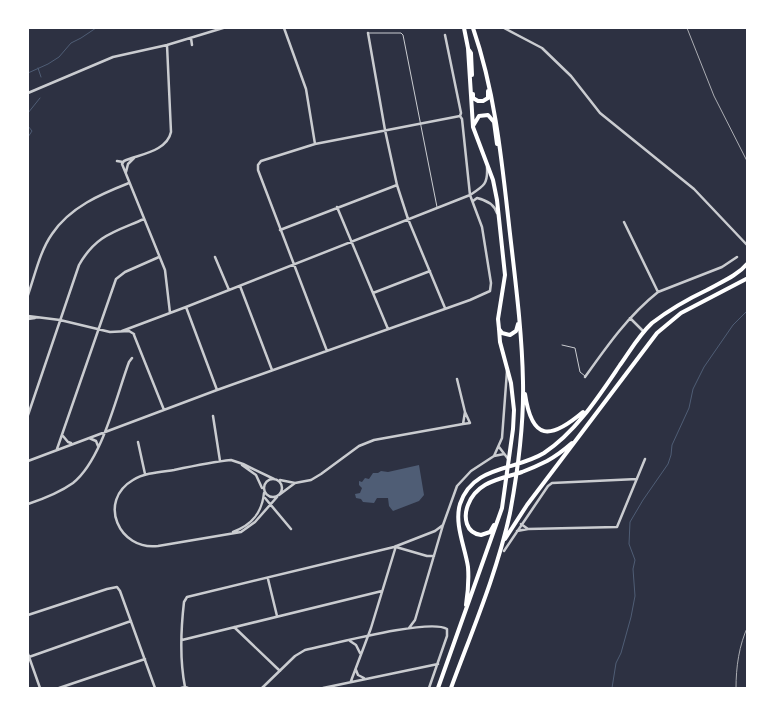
<svg xmlns="http://www.w3.org/2000/svg" width="775" height="716" font-family="Poppins,sans-serif">
<rect width="100%" height="100%" fill="#2d3142"/>
<path fill="#4f5d75" d="M419,465L424,495L419,501L393,511L389,506L388,498H377L374,503L363,502L361,499L356,498L355,494L360,493L362,488L359,485V481L362,482L365,478L369,479L373,473H378L381,471L388,472Z"/>
<g fill="none" stroke-linecap="round" stroke-linejoin="round">
<path stroke="#4f5d75" stroke-width="1" d="M38,68L41,77
M28,73L48,64L59,57L71,43L81,38L96,28
M28,113L40,98
M28,126L32,131L28,137
M612,688L616,663L621,653L631,617L635,596L633,569L635,560L629,544L630,522L643,500L668,464L671,455L672,445L689,408L693,389L704,367L733,325L748,310"/>
<path stroke="#caccd0" stroke-width="1" d="M369,33H401L403,35L437,207
M562,345L575,348L580,372L585,376"/>
<path stroke="#caccd0" stroke-width="2.5" d="M284,28L306,89L315,144
M504,28L542,48L571,76L600,113L694,189L748,246
M368,33L385,130L397,185L408,219L445,308
M191,38L192,45
M167,45L171,132C167,151 141,154 124,161L122,164L165,270L170,313
M28,93L113,57L167,45L223,28
M117,161L123,162
M126,172L128,164L134,158
M473,201L477,198C486,200 494,204 497,213
M337,207L388,329
M624,222L658,292
M280,230L397,185
M215,257L229,290
M240,286L272,370
M373,293L430,271
M28,295C35,275 40,251 52,234C70,207 101,194 129,183
M186,307L217,390
M28,316L60,320L110,332L129,331L134,334
M630,318L644,332
M28,319L35,318
M122,331L186,307L470,195C484,186 488,184 487,167
M134,335L164,410
M327,351L258,170V165L261,161L315,144L460,116
M585,377C607,346 628,316 658,292L722,267L737,257
M457,379L465,412
M28,415L79,265C96,235 114,232 144,219
M213,416L220,461
M63,436L68,442L71,443
M89,438L96,441L98,446
M138,442L145,474
M499,447L509,460
M57,449L116,279L125,272L159,257
M494,456L502,438L507,371
M28,461L217,390L470,300L490,291L491,283L482,227L470,195L462,119L460,116L461,113L445,35
M242,465L256,475L262,488
M264 488a9 9 0 1 1 18 0a9 9 0 1 1-18 0Z
M274,479L243,464L231,460C212,462 193,466 174,470C160,472 144,473 133,480C97,501 119,551 158,546L241,532L255,522L277,497
M280,480L295,483
M279,495L295,483L311,480L321,474L359,446L374,440L463,424L470,423L465,412L463,424
M265,498L291,529
M28,504C43,499 59,493 73,483C102,460 116,397 129,362L132,358
M528,529L617,527L645,459
M517,531L528,529L521,524
M233,532C252,525 262,513 264,493
M396,547L427,556H434
M504,551L548,486L552,483L637,479
M268,579L277,616
M28,615L107,589L117,587L120,591L155,688
M234,627L280,671
M409,628L415,620L443,525L457,486L471,471L494,456L504,454
M182,640L382,591
M350,641L356,645L360,653
M28,654L40,688
M29,657L131,621
M356,670L358,675L364,678
M351,681L371,628L396,546
M185,687C180,662 181,628 184,602L187,597L394,547L435,531L443,525
M59,688L145,659
M181,688L185,687L188,688
M262,688L295,656L305,650C330,645 429,618 447,629V636L429,688
M323,688L438,664"/>
<path stroke="#fff" stroke-width="4" d="M469,50L471,53L472,75
M473,94V98L478,101H483L488,98V91
M473,126L479,116L488,115L494,122L497,144
M499,329L502,333L510,335L516,331L518,324
M525,394C532,441 550,440 583,412
M494,525L490,532L481,535C474,534 469,530 467,524C465,518 466,510 468,505C477,481 501,479 522,472C530,469 539,465 547,461C556,456 564,450 572,443
M505,539L527,505L657,333L681,313L748,278
M466,605C468,592 469,580 468,567C465,547 454,524 460,504C473,465 515,471 544,453C576,432 599,396 620,365C630,351 639,335 652,323C669,310 688,299 707,290C721,282 737,276 748,263
M438,688L502,508L513,429L514,410L511,383L500,342L499,329L498,319L505,275L497,200L493,180L473,127L468,48L464,28
M451,688C472,631 497,573 510,513C518,470 524,426 523,382C522,327 514,271 508,216C501,153 494,89 473,28"/>
<path stroke="#abadb3" stroke-width="1" d="M687,28L714,96L748,163
M736,688C736,667 739,645 748,626"/>
</g>
<rect width="775" height="716" fill="none" stroke="#ffffff" stroke-width="58"/>
</svg>
